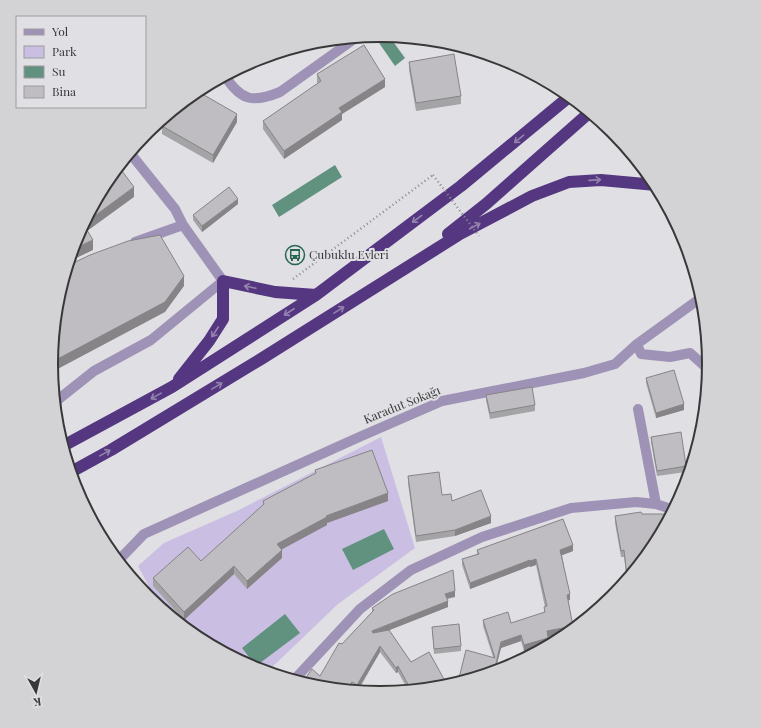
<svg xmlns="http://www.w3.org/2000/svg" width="761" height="728" font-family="'Playfair Display',serif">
<rect width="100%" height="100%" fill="#e0dfe3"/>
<path fill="#cabee3" d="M381,437L415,548L338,604L267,672L254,668L198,637L181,624L154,596L138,566L164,543L239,510Z"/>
<path fill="#60927f" d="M383,35L389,36L405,58L395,66L377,40Z
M335,165L342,177L279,217L272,205Z
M384,529L394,549L353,570L342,549Z
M285,614L300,633L256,666L242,648Z"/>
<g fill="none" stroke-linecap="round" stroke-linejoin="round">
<path stroke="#8c8b8e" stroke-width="2.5" stroke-dasharray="1 3" stroke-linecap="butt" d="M293,279L433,175"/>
<path stroke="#9e92b6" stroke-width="10" d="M225,76C241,101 253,103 280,92L357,37
M135,242L183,225
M637,344L641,354L670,357L690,353L709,370
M55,402L94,371L151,340L223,281L183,225L175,209L130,153
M638,409L656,504
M118,561L144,534L357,438L442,401L584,373L615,364L637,344L702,297
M132,578L155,603
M294,680L360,609L411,570L482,537L571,508L636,502L656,504L674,510"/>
<path stroke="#553781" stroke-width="12" d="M448,234L486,204L590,112
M179,379L209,341L223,319V281L275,292L316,295
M63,446L172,387L316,295L461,186L570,96
M71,472L111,450L261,359L460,234L532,196L569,182L601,180L656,185"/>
<path stroke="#8c8b8e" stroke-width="2.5" stroke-dasharray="1 3" stroke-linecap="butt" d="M433,175L479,236"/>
</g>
<path fill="#a4a3a6" d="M409,62L461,96V104L416,111L409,70Z
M317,74L385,87L342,114V120L284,159L263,129V121L318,84L317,82Z
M237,122L213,163L162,134V126Z
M238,204L202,232L193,220V215Z
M646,378L684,410L656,418L646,383Z
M486,395L535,405V411L490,419L486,400Z
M651,437L686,466V472L657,476L651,442Z
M315,470L388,501L327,523V525L282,549V558L247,589L234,574L184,620L153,586V578L201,561L263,506V501L315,474Z
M408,476L442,495L491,523L455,536L416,542L408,483Z
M615,516L654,547L627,580L624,557H621L615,523Z
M477,550L573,551L562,555L570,600H568L573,629L569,633L548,637V643L524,651L521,641L501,648L495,671L459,682V678L493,657L483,626V620L511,623L544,613V607H545L536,565L530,567V566L470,589L462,565V559L477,554Z
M455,597L447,599L448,607L389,630L411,662L445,687L408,690L398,672L396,673L380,652L358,691L352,688L350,690L316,687L320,676L342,644L372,612V608Z
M432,627L461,646V651L434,654Z"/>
<path fill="#868487" d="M385,79V87L342,114V120L284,159V151L339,108Z
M237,114V122L213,163V155Z
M134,187V197L83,234V226L85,223Z
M238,199V204L202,232V226Z
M93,240V250L70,261L73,249Z
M184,276V286L165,312L52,372V362Z
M684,404V410L656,418V413Z
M388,493V501L327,523V525L277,552V544L326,516Z
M491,516V523L455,536V530Z
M573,545V551L560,556V550Z
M282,550V558L247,589V581Z
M536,559V565L530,567V561Z
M530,560V566L470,589V583Z
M234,566V574L184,620V612Z
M455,591V597L445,599V594Z
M570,594V600L567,601V595Z
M448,601V607L372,637V631Z
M573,626V629L569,633L547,637V631Z
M521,635V641L501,648L495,671L494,672L501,642Z
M548,638V643L524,651V645Z
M380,646V652L357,691V685Z
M398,666V672L396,673V668Z
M445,681V687L434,688Z
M352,682V688L350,690H346Z"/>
<path fill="#bfbdc1" stroke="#868487" d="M364,45L385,79L339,108L342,112L284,151L263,121L321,81L317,74Z
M454,54L461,96L416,103L409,62Z
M197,91L237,114L213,155L162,126L170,114Z
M119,167L134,187L85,223L107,181Z
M229,187L238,199L202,226L193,215Z
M84,225L93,240L73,249L77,238Z
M160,235L184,276L165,302L52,362L58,300L69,265L90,255L128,241Z
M674,370L684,404L656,413L646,378Z
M532,387L535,405L490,413L486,395Z
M681,432L686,466L657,471L651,437Z
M372,450L388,493L326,516L327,517L277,544L282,550L247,581L234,566L184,612L153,578L188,547L201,561L264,504L263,501L316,473L315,470Z
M439,472L442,495L451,494L452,501L481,490L491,516L455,530L416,536L408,476Z
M641,512L642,514H672L654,547L652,550L648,549V554L630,576L627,577L624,550L621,551L615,516Z
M563,519L573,545L560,550L570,594L567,595L573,626L547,631L548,638L524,645L521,635L501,642L494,672L466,680L459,678L466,650L495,658L483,620L508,612L511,623L545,612L544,607L547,606L536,559L530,561V560L470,583L462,559L479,554L477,550Z
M453,570L455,591L445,594L448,601L372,631L373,633L389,630L411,662L429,652L445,681L434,688L411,690L398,666L396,668L380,646L357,685L352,682L346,690L316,687L303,682L312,669L320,676L339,643L342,644L374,610L372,608L393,594Z
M459,624L461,646L434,649L432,627Z"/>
<defs><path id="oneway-shaft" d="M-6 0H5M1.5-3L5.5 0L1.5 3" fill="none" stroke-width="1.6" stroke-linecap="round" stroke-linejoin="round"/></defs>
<g stroke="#9483ad">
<use href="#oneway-shaft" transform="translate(519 139) rotate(141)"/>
<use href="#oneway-shaft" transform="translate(595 180) rotate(-4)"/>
<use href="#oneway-shaft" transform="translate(417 219) rotate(143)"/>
<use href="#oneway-shaft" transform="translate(475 226) rotate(-28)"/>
<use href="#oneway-shaft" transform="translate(250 287) rotate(-168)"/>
<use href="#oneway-shaft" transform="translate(339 310) rotate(-32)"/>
<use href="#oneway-shaft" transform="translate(289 312) rotate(147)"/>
<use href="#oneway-shaft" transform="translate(215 332) rotate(123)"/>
<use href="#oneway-shaft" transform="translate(217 386) rotate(-31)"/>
<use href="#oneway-shaft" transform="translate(156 396) rotate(151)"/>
<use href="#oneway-shaft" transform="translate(105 453) rotate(-29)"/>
</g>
<defs>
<symbol id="bus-ring" viewBox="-11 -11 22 22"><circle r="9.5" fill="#e0dfe3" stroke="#286551" stroke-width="1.5"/><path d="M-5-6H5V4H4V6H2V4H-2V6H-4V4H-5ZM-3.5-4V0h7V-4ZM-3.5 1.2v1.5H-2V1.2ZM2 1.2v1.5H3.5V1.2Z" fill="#286551"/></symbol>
</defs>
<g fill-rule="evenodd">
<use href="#bus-ring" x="284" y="244" width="22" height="22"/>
</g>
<g text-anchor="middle" stroke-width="4" stroke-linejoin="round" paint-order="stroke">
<g font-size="12" fill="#383839" stroke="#e0dfe3" text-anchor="start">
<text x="309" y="259">Çubuklu Evleri</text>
</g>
<g font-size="12" fill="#383839" stroke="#e0dfe3">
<text transform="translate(402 405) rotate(-22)" y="4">Karadut Sokağı</text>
</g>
</g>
<path d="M0 0H761V728H0ZM58 364a322 322 0 1 1 644 0a322 322 0 1 1-644 0Z" fill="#d3d2d5" fill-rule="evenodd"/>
<path fill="none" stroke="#383839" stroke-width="2" d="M58 364a322 322 0 1 1 644 0a322 322 0 1 1-644 0Z"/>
<rect x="16" y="16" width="130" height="92" fill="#e0dfe3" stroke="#9d9c9f"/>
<rect x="24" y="29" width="20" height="6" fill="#9e92b6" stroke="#9d9c9f"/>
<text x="52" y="36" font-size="12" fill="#383839">Yol</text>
<rect x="24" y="46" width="20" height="12" fill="#cabee3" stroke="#9d9c9f"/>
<text x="52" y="56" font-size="12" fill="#383839">Park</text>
<rect x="24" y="66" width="20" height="12" fill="#60927f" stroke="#9d9c9f"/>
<text x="52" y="76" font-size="12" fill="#383839">Su</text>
<rect x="24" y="86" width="20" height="12" fill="#bfbdc1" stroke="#9d9c9f"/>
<text x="52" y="96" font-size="12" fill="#383839">Bina</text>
<g transform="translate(36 692) rotate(172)" stroke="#e0dfe3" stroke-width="3" paint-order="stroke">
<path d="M0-3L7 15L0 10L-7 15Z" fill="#383839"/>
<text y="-6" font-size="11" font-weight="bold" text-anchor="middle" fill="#383839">K</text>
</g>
</svg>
